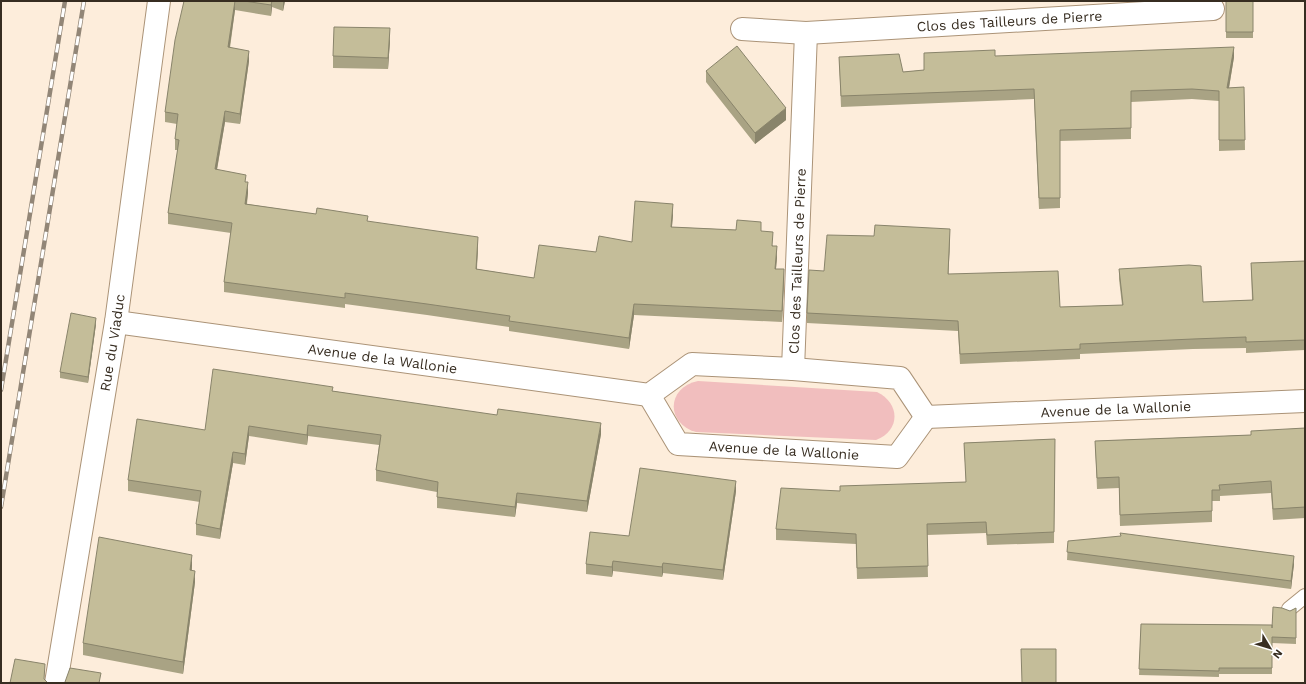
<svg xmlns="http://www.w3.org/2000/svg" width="1306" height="684" font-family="'Work Sans',sans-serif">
<rect width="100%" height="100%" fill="#fdeddb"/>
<path fill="#f1bebe" d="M698,381L877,392C900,403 901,430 876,440L696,432C665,423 667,387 698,381Z"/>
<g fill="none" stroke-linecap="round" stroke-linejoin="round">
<defs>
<path id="service" d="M1289,609L1305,596"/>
<g id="minor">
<path id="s1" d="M742,29L806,33L1213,9"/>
<path id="s2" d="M116,322L649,395L692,364L793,369L900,378L926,417"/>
<path id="s3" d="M793,369L806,33"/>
<path id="s4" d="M649,395L678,444L897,457L926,417"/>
<path id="s5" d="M926,417L1305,401"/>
<path id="s6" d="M56,683L116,322L159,1"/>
</g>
</defs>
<use href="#service" stroke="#ab9377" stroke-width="16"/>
<use href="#minor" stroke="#ab9377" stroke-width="24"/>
<use href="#service" stroke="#fff" stroke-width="14"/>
<use href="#minor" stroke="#fff" stroke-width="22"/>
<defs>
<path id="rail" d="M1,390L65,1
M1,507L84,1"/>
</defs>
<use href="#rail" stroke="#928677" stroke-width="4.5"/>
<use href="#rail" stroke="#fff" stroke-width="3" stroke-dasharray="9" stroke-linecap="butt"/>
</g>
<path fill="#a9a384" d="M184,1H285L283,11L272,7L271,16L235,10L230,48L249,61L240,124L225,122L217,170L246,182L248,193L247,204L368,222L478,247L477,269L534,278L596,252L632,242L673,214L672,227L761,231L773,246L777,257L776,269L784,280L782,322L634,315L629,349L509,331V327L427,315L345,304V308L224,292V282L231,233L168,224V213L178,150H175V139L177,124L165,122V112Z
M1226,1H1253V38H1226Z
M390,40L388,69L333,68V56Z
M924,53L995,56L1234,57L1229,88L1244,87L1245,150L1219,151V101L1192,99L1131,102V139L1060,141V208L1039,209L1034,99L841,107L839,57L903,72L924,70Z
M706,71L786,120L755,144L706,82Z
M950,239L948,274L1060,307L1122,305L1119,279V269L1203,302L1252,300L1251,263L1305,261V350L1246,353V348L1193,349L1080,354V359L960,364L958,331L807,323V313L824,271Z
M96,324L88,383L60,378V372Z
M333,391L601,434L587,512L517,503L515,517L437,508V492L376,481V470L379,445L308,436L307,445L249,436L245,465L233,463L220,539L196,535V524L200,502L128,491V480L205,430Z
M1305,428V518L1273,520L1271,493L1220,496V501H1212V522L1120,526L1119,488L1097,489L1095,441L1251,435Z
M1055,439L1054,543L987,545L986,533L927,535L928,577L857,579L856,544L776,540V529L840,491L966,482L964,443Z
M736,491L723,580L663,573L662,577L613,571L612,577L586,574V564L629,536Z
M1068,541L1294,564L1291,589L1067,560Z
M192,566V570L195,582L183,674L83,655V643Z
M1296,608V644L1272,643V674H1219V677L1139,675L1141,624L1272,625L1290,611Z"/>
<path fill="#89846b" d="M235,1V10L228,58V47Z
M272,1V7L271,16V5Z
M283,1H285L283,11Z
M390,28V40L388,69V58Z
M1234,47V57L1227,99V88Z
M249,51V61L240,124V114Z
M786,108V120L755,144V133Z
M225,111V122L215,180V169Z
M248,182V193L245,215V204Z
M673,204V214L671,237V227Z
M950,229V239L948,285V274Z
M478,237V247L476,280V269Z
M777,246V257L775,279V269Z
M784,269V280L782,322V311Z
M634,304V315L629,349V338Z
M96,318V324L88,383V377Z
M601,423V434L587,512V501Z
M308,425V436L307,445V435Z
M249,426V436L245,465V454Z
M233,452V463L220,539V529Z
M736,481V491L723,580V570Z
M517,493V503L515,517V507Z
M192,555V566L190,581V570Z
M1294,556V564L1291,589V581Z
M613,561V571L612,577V567Z
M663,563V573L662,577V567Z
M195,571V582L183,674V662Z"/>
<path fill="#c4bd99" stroke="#89846b" d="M184,1H235L228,47L249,51L240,114L225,111L215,169L246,175L245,182H248L245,204L316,214L317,208L368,216L367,221L478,237L476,269L534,278L539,245L596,252L599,236L632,242L635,201L673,204L671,227L736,230L737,220L761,222V231L773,232L772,246H777L775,269H784L782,311L634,304L629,338L509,321L510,316L427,304L345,293V298L224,282L232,223L168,213L179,140L175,139L178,114L165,112L175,40Z
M244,1H272L271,5Z
M1226,1H1253V32H1226Z
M334,27L390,28L388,58L333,56Z
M737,46L786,108L755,133L706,71Z
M1234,47L1227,88L1244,87L1245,140H1219V91L1192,89L1131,91V128L1060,130V198H1039L1034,89L841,96L839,57L899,54L903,72L924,70V53L995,50V56Z
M875,225L950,229L948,274L1058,271L1060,307L1123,305L1119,269L1189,265L1201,266L1203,302L1253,300L1251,263L1305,261V340L1246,342V337L1193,339L1080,344V349L960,354L958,321L807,313L809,270L824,271L827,235L874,236Z
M71,313L96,318L88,377L60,372Z
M213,369L333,387L332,391L497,415L498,409L601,423L587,501L517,493L515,507L437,497L438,482L376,470L381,435L308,425L307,435L249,426L245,454L233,452L220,529L196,524L201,491L128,480L137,419L205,430Z
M1305,428V507L1273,509L1271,481L1219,485L1220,490H1212V511L1120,515L1119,477L1097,478L1095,441L1251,435V431Z
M1055,439L1054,532L987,535L986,522L927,524L928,566L857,568L856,534L776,529L781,488L840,491V486L966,482L964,443Z
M640,468L736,481L723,570L663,563L662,567L613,561L612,567L586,564L590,532L629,536Z
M1120,533L1294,556L1291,581L1067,552L1068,541L1121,536Z
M99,537L192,555L190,570L195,571L183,662L83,643Z
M1273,607L1282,608L1290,611L1296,608V638L1272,637V668H1219V671L1139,669L1141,624L1272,625V628Z
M1021,649H1056V683H1022Z
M15,659L45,664L44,679L48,683H10Z
M70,668L101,673L99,683H64L65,682Z"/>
<g text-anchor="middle" stroke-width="3" stroke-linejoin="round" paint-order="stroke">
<g font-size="14" fill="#372d21" stroke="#fff">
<text dy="5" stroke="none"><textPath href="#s1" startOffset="268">Clos des Tailleurs de Pierre</textPath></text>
<text dy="5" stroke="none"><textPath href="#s3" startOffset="108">Clos des Tailleurs de Pierre</textPath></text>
<text dy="5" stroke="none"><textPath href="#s6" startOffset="345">Rue du Viaduc</textPath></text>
<text dy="5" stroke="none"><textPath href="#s2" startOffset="269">Avenue de la Wallonie</textPath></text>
<text dy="5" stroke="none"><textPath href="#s5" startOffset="190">Avenue de la Wallonie</textPath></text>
<text dy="5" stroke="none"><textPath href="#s4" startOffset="163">Avenue de la Wallonie</textPath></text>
</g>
</g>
<rect width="1306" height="684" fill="none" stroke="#372d21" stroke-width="4"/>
<g transform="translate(1270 648) rotate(128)" stroke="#ffffff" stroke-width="3" paint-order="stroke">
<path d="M0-3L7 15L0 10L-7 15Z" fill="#372d21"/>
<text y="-6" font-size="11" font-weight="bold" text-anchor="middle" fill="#372d21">N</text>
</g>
</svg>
